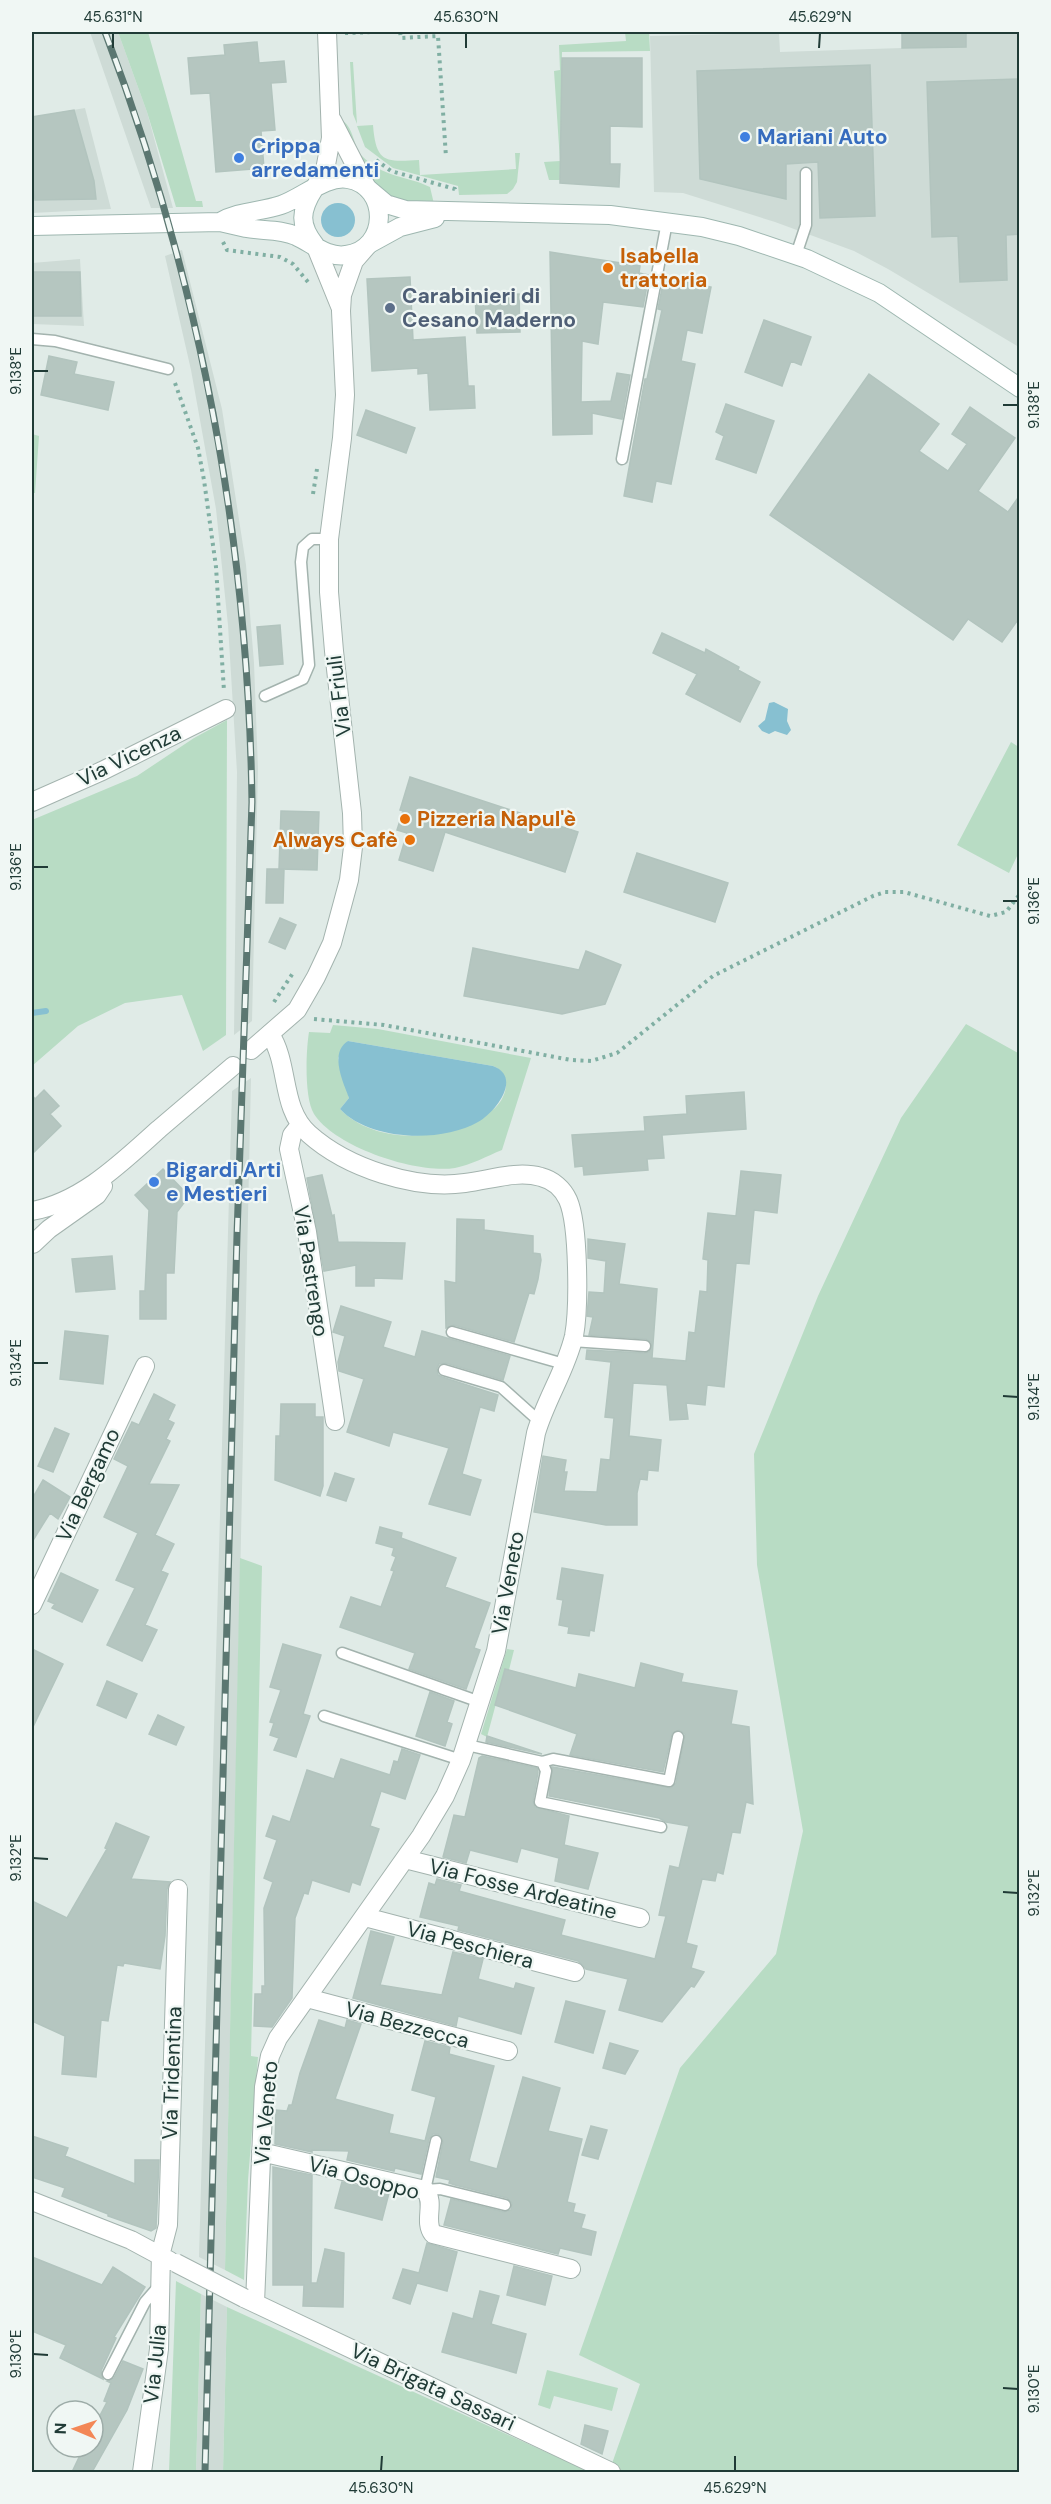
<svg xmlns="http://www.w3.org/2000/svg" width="1051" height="2504" font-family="'DM Sans',sans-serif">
<rect width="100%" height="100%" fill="#e0ebe7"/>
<path fill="#cedbd6" d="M90,32H118L147,112L173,208H151Z
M902,32H1019V347L888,269L854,251L775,222L683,193L654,192L650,36L779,33L780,52L902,48Z
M85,108L111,209L32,213V117Z
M182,250L222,409L246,565L254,663L258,769L252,1021L234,1035L237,772L228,625L216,509L191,370L165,256Z
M80,259L84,326L32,324V263Z
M251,1078L225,2270L199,2257L232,1091Z
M201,2294L227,2307L223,2472H196Z"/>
<path fill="#b8dcc4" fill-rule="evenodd" d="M118,32H148L196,201H202L203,207H176L147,112Z
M625,32H649L650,51L562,52L560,180H549L544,162L560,161L554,71L560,70L559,45L626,41Z
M350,62H353L357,124L353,114Z
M343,121C354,129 353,145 361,155C383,178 405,175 430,187L434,204C377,207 357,169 343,121Z
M373,125C376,163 385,162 419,160L420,175L516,169L515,153H520L517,182L513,189L507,194L459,195L458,186L393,168L365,147L357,126Z
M32,434L39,436L35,493H32Z
M227,720L226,1035L203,1051L182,995L125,1003L78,1026L32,1066V820L137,776L194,738Z
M1011,742L1019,747V852L1009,873L957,845Z
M966,1024L1020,1054L1019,2472H609L640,2384L579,2355L680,2068L776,1954L803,1831L757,1565L754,1454L818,1296L901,1118Z
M333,1025L378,1029L531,1058L502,1150C487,1156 471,1165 455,1168C416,1174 335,1147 314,1114C304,1098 306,1050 309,1032L330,1033ZM348,1041L493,1066C512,1073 508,1096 495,1108C489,1114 474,1116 465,1119C452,1124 436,1133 422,1135C393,1138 360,1130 340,1109L349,1098L338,1058Z
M240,1558L262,1566L251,2056L258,2057L248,2180L244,2280L225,2270Z
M507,1649L514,1650L509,1670H505L487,1737L481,1734Z
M176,2281L201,2294L196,2472H169Z
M227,2307L590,2472H223Z
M547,2370L618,2388L612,2411L554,2396L550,2409L538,2405Z"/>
<path fill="#87c0d1" d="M321 220a17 17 0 1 1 34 0a17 17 0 1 1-34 0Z
M774,702L788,709L787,721L791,730L787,735L775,731L769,734L762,731L758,726L765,720L769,703Z
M348,1041L493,1066C523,1077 495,1113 478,1122C441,1143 370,1141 340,1109L349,1098C343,1082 329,1053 348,1041Z"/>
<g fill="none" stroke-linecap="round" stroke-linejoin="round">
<path stroke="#87c0d1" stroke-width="6" d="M32,1013L46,1011"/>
</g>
<path fill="#b5c6c0" stroke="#b2c4be" stroke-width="1.5" d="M902,32H966V47L902,48Z
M257,42L259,63L284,61L286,82L271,83L275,130L261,131L264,168L216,172L210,93L191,94L188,58L225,55L224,45Z
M562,58H642V127L610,126V164H620L619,187L560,183Z
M870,65L875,216L820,218L818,162L786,164V199L700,179L697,71Z
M1020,79V234L1006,235L1007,280L960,282L958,236L932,237L927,82Z
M74,110L94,181L96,199L35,200L34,192H32V117Z
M550,252L640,266L639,273L649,275L643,307L603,302L598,344L582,341L581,402L611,401L617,373L630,375L622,419L592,413V434L553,435Z
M32,272H80L81,316H32Z
M410,277L413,340L465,337L468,386H474L475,408L430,410L428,373L418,374V368L372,371L367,279Z
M664,278L711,287L702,333L687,330L681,361L695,364L671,484L656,481L652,502L624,496L645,379H647L662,310L658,309Z
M519,294L520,332L477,333L475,296Z
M764,320L811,337L801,365L791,361L782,386L745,372Z
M49,356L77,362L74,374L114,382L108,410L41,395Z
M869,374L939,424L919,451L948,471L967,444L952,434L970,407L1015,438L978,491L1008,512L1020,495V617L1002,642L968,619L953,640L770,515Z
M726,404L774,421L756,473L716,459L724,436L716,432Z
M366,410L415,428L406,453L357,435Z
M280,625L283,664L260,666L257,627Z
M662,633L705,653L706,649L739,667L738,670L760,682L740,722L686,694L697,674L653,653Z
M410,777L578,832L565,872L445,832L433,871L399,860L407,833L397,830L403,811L400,810Z
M281,811L319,812L317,870L279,869Z
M637,853L728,883L715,922L624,892Z
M267,869H284L283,903H266Z
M280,918L296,925L285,949L269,942Z
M473,948L579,970L586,951L621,965L605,1004L562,1014L464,996Z
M44,1090L59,1106L50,1114L61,1126L32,1154V1095L35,1099Z
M744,1092L746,1129L662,1135L664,1158L647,1159L648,1170L584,1175L583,1166L575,1167L572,1135L645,1131L644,1117L687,1114L686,1096Z
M163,1169L189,1196L177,1212L174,1273H166V1319H140V1291H145L149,1210L135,1195Z
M741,1171L781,1175L777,1213L754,1210L749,1264L736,1263L724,1387L707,1385L705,1405L686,1403L688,1419L670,1420L667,1385L633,1383L629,1436L661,1440L658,1471L648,1470L647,1480L640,1479L637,1493V1525H606L534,1512L543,1456L566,1460L564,1472H567L564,1491L597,1492L601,1459L610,1460L614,1418L605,1417L611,1362L586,1359L587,1350L644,1353L649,1352L652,1347L651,1342L646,1339L589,1335L593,1317L587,1316L589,1292L604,1293L606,1261L588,1258V1239L625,1244L619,1284L657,1289L652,1358L686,1361L689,1332L695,1333L700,1291L707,1292L708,1260L703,1259L708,1213L736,1216Z
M322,1175L332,1216L334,1215L338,1242L405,1243L402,1279L374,1278V1286H356V1265L324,1271L307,1178Z
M457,1219L484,1220V1230L533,1236V1253L540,1254L541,1260L538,1279L534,1294L529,1293L514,1342L454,1325L446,1328L445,1281L456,1283Z
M112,1256L115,1289L76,1292L72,1259Z
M341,1306L391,1322L383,1347L415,1357L422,1331L510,1356L503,1380L446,1363L439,1364L437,1368L438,1375L442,1377L498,1395L494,1411L480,1407L462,1474L481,1480L470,1515L429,1504L449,1448L393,1432L389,1446L347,1432L364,1379L339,1371L338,1362L345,1336L333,1332Z
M65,1331L108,1336L103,1384L60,1379Z
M154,1394L175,1405L168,1420L174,1423L166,1439L170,1441L149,1484L179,1485L155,1535L174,1544L161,1571L168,1574L145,1625L157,1630L142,1661L107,1645L135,1588L116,1580L138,1533L104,1517L128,1466L114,1459L132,1422L139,1425Z
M281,1404H315V1417H323V1486L320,1496L275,1480L276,1436H280Z
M55,1428L69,1434L53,1472L38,1466Z
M335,1473L354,1479L346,1501L327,1495Z
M43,1480L70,1497L58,1519L50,1513L32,1542V1499Z
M380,1527L402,1533L401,1538L456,1558L445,1587L490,1603L474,1648L480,1650L466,1689L409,1669L415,1653L340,1627L351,1597L381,1607L394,1571L391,1570L396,1557L392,1555L394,1548L376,1543Z
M562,1568L603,1575L594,1631L590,1630L589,1636L568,1633L569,1627L559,1625L563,1600L557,1599Z
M61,1573L98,1590L82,1622L52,1608L55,1604L48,1601Z
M283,1644L321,1655L303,1714L310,1716L296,1757L274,1750L279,1738L270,1735L274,1723L270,1722L281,1690L270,1687Z
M32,1649L63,1664L32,1729Z
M641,1663L683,1674L681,1682L737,1691L731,1724L749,1727L753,1804L746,1802L740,1833L732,1832L723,1874L717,1872L715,1881L702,1879L686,1943L697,1946L691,1968L704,1972L694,1987L691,1986L662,2022L619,2010L628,1979L586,1969L578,1961L458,1930L459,1926L420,1917L429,1883L435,1885L437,1879L461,1885L459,1891L565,1920L561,1935L655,1959L666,1916L659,1915L670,1866L679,1868L689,1826L666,1822L659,1818L549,1796L552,1767L671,1788L676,1783L685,1734L679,1730L672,1733L663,1772L570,1755L577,1734L495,1705L505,1669L576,1688L579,1674L635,1688Z
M107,1681L137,1694L126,1718L97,1705Z
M430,1692L454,1701L447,1722L452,1724L445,1746L416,1736Z
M158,1715L184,1727L176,1745L149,1734Z
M487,1736L542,1754L486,1742Z
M402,1749L420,1755L405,1799L381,1791L370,1826L379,1829L360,1885L352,1882L349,1892L312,1880L308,1894L304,1893L295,1918L292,1998L272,2027L254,2026L255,1994H262V1986H265L264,1908L273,1882L264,1878L277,1840L266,1836L273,1816L290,1822L307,1770L334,1779L341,1759L390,1775L394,1761L398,1762Z
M482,1756L537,1768L538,1772L533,1801L535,1807L569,1816L564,1845L598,1853L588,1889L555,1881L559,1858L521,1848L517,1862L470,1850L466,1863L443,1857L454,1815L465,1817L479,1758Z
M116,1823L149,1837L131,1879L170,1882L167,1889L165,1936L160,1969L124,1963L123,1966L117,1965L108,2021L101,2020L96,2077L62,2074L65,2036L32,2021V1901L67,1918L107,1849L105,1848Z
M371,1931L394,1937L380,1985L442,1995L453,1952L483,1959L478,1979L514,1989L516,1983L534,1988L521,2034L458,2016L456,2026L353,1998Z
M566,2001L605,2011L593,2053L555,2042Z
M319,2020L345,2028L347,2020L361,2024L335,2099L393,2115L389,2133L425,2141L436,2097L412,2090L425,2041L450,2047L449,2054L494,2066L469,2161L497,2169L523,2077L560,2088L548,2131L582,2139L567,2202L575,2204L573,2212L585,2215L581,2228L596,2232L591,2255L560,2248L558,2254L444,2225L451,2199L504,2212L511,2210L512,2203L507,2198L455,2185L449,2183L450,2180L436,2177L443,2142L438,2134H433L429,2139L421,2174L395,2168L394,2171L347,2160L349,2151L312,2150V2152L275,2144L276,2110L287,2111L289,2105H292L300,2073Z
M610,2043L638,2051L625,2074L603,2068Z
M591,2126L607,2130L598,2159L582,2155Z
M32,2136L68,2148L65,2156L135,2184V2160H159L156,2228L151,2231L108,2216V2214L62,2196L65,2188L32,2177Z
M273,2167L312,2175L311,2283H317L325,2249L344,2253L343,2307L303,2306L304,2285H273Z
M342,2182L389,2193L382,2220L335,2208Z
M427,2243L457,2252L447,2291L417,2283L410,2304L393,2298L403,2269L419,2273Z
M32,2257L102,2285L113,2267L145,2287L114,2337L116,2338L101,2371L103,2379L60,2358L66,2345L32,2331Z
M514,2266L552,2276L545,2305L507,2295Z
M480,2291L499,2296L491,2324L526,2334L516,2373L442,2352L453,2313L473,2319Z
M123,2361L143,2369L127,2410L92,2472H72L84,2447H93V2429L107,2402L104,2401L111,2383L107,2381L114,2378Z
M585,2425L608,2431L602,2454L581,2444Z"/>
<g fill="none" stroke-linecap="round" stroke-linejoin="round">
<defs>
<path id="service" d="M796,255L806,225V173
M32,339L55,341L168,369
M622,459L667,222
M265,696L303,679L309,665L301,562L303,547L312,539H329
M452,1332L564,1364
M572,1341L645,1346
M444,1370L501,1387L539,1421
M342,1653L480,1702
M324,1716L461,1760
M467,1745L542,1762L553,1759L669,1781L678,1737
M542,1762L546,1771L540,1802L661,1827
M436,2141L425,2190L440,2189L505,2205
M108,2374L145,2302L159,2286"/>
<path id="minor" d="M332,120L367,188
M314,189L325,170L331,138L327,32
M32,802L102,771L226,709
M300,1125L292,1135L289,1149L307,1232L335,1421
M32,1605L145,1366
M405,1859L640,1918
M365,1917L575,1972
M307,1998L508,2051
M261,2152L425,2190C436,2203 423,2221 433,2234L571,2269
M32,2201L131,2240L170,2261
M244,2298L611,2472
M255,2303L264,2087L270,2056L278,2038L421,1836L445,1796L461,1760L496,1651L536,1433C546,1399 566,1370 574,1336C579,1309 579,1225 568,1200C563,1189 553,1180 541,1177C517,1170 490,1180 465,1183C415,1190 347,1168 309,1134C280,1108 290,1065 270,1034
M142,2472L159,2349L161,2252L168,2225L178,1889"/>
<path id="tertiary" d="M316,247L340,306
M251,1050L297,1010L316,977L332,943L349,880L353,847L352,813L334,651L329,592V539L342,438L345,395L341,311L342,295L354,261L368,245
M32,1211C82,1202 122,1162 159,1129C184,1108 208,1087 233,1066
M33,1244L49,1229L97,1195L103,1186"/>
<path id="secondary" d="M367,188L386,204L406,210L610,215L702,227L739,236L807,259L879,293L1020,388
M314,189C300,211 299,225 315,245
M32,226L220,222C229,224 237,226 246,228C263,231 281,229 296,236C312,243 327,258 346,255C389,250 390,186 348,179C326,175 302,198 281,205C260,212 239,211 220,222
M369,244L400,227L435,218"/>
</defs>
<use href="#service" stroke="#a3b3ae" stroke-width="13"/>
<use href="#minor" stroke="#a3b3ae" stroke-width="20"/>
<use href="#tertiary" stroke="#a3b3ae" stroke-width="20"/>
<use href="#secondary" stroke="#9eb7b0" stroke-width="20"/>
<path stroke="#80afa3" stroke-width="4" stroke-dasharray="3 4.5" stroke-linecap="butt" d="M400,32L401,38L438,36L446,157
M345,33L374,32
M376,160L391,171L455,189L456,192
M223,242L227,250L280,257L293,264L308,282
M175,383L198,448L204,480L216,567L224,691
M313,494L317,469
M274,1002L293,973
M314,1019L384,1025L571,1060L591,1061L617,1053L713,976L873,896L885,892H904L990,916L1006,912L1020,894"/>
<use href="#service" stroke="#fff" stroke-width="10"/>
<use href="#minor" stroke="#fff" stroke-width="18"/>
<use href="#tertiary" stroke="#fff" stroke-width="18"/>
<use href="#secondary" stroke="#fff" stroke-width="18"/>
<defs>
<path id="rail" d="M105,32C199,278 248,538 252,802L237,1235L205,2472"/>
</defs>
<use href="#rail" stroke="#5b7771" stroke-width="7"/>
<use href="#rail" stroke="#f0f7f4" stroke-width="4.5" stroke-dasharray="14" stroke-linecap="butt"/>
<defs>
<path id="minor-bridge" d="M176,2263L244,2298"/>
</defs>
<use href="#minor-bridge" stroke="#a3b3ae" stroke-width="20" stroke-linecap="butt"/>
<use href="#minor-bridge" stroke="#fff" stroke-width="18"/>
</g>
<path fill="none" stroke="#203b36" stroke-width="2" d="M113,48V33M466,48V33M819,48L820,33M33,371H48M1003,405H1018M33,867H48M1003,901H1018M33,1363H48M1003,1396L1018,1397M33,1858L48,1859M1003,1892L1018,1893M33,2354L48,2355M1003,2388L1018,2389M381,2471L382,2456M735,2471V2456"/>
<g fill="#3f7fe0" stroke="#f0f7f4" stroke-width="2">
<circle cx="745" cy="137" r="6"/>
<circle cx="239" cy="158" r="6"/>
<circle cx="154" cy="1182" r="6"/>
</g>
<g fill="#e8710a" stroke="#f0f7f4" stroke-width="2">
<circle cx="608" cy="268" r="6"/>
<circle cx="405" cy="819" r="6"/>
<circle cx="410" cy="840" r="6"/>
</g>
<circle fill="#5c6f8a" stroke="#f0f7f4" stroke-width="2" cx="390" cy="308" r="6"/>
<g text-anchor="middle" stroke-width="4.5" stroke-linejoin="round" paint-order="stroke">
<g font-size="21" font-weight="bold" fill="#366cbe" stroke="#f0f7f4" text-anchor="start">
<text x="757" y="144">Mariani Auto</text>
<text x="251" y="153">Crippa<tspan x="251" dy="24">arredamenti</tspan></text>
<text x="166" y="1177">Bigardi Arti<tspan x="166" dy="24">e Mestieri</tspan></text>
</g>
<g font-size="21" font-weight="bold" fill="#c56008" stroke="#f0f7f4" text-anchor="start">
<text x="620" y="263">Isabella<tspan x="620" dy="24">trattoria</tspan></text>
<text x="417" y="826">Pizzeria Napul'è</text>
<text x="398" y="847" text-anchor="end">Always Cafè</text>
</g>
<g font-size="21" font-weight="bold" fill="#4e5e75" stroke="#f0f7f4" text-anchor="start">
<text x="402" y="303">Carabinieri di<tspan x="402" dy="24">Cesano Maderno</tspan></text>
</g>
<g font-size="21" fill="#203b36" stroke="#f0f7f4">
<text transform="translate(339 696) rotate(-97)" y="7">Via Friuli</text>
<text transform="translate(129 756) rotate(-26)" y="7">Via Vicenza</text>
<text transform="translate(311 1271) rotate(81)" y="7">Via Pastrengo</text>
<text transform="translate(88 1485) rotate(-65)" y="7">Via Bergamo</text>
<text transform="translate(508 1583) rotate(-80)" y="7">Via Veneto</text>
<text transform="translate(523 1889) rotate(14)" y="7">Via Fosse Ardeatine</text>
<text transform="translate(470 1945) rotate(15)" y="7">Via Peschiera</text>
<text transform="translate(407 2025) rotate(15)" y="7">Via Bezzecca</text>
<text transform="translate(172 2073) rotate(-88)" y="7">Via Tridentina</text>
<text transform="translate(266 2113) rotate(-85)" y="7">Via Veneto</text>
<text transform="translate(364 2178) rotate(15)" y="7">Via Osoppo</text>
<text transform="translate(155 2364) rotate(-84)" y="7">Via Julia</text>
<text transform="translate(433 2387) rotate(25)" y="7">Via Brigata Sassari</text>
</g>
</g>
<rect width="1051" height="2504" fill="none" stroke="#f0f7f4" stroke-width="66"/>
<g transform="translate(75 2429) rotate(272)"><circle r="28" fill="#f0f7f4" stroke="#9daca8" stroke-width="1.5"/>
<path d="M0-4.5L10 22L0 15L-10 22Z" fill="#f38756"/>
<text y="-9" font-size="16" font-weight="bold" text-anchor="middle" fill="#203b36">N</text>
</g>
<rect x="33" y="33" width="985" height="2438" fill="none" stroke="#203b36" stroke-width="2"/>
<g font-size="15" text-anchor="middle" fill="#203b36">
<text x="113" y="22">45.631°N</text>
<text x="466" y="22">45.630°N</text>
<text x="820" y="22">45.629°N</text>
<text transform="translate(16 371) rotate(-90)" y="5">9.138°E</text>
<text transform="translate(1034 405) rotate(-90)" y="5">9.138°E</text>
<text transform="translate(16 867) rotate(-90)" y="5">9.136°E</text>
<text transform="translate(1034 901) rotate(-90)" y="5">9.136°E</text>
<text transform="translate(16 1363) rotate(-90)" y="5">9.134°E</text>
<text transform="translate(1034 1397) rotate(-90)" y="5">9.134°E</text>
<text transform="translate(16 1858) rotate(-90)" y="5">9.132°E</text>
<text transform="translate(1034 1893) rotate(-90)" y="5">9.132°E</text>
<text transform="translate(16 2354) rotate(-90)" y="5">9.130°E</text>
<text transform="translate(1034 2389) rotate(-90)" y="5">9.130°E</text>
<text x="381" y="2493">45.630°N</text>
<text x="735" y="2493">45.629°N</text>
</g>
</svg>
